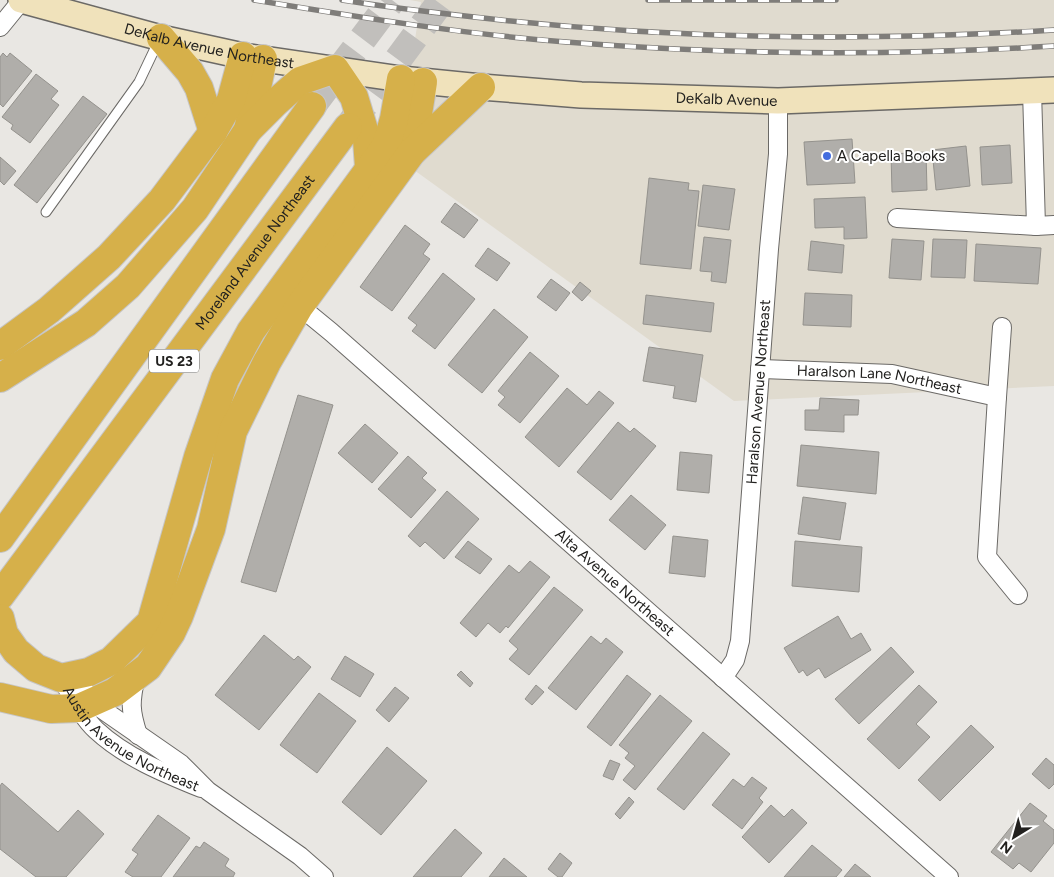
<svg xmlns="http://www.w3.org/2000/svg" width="1054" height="877" font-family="Figtree,sans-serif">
<rect width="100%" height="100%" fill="#e9e7e3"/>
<path fill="#e0dbcf" d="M410,0H1054V386L734,401L396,157L421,2Z"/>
<path fill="#b0aeaa" stroke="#94928d" d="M3,53L7,57L10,53L32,71L3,107L0,104V57Z
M36,74L58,91L51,99L59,105L30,143L11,129L13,125L2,117Z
M83,96L107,114L37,203L14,185Z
M852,139L855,183L807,185L804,142Z
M1010,145L1012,183L982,185L980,147Z
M966,146L970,186L936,190L932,150Z
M926,152L927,190L892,192L891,154Z
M0,157L16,171L4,185L0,181Z
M649,178L689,183L688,190L699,191L691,269L640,264Z
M703,185L735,189L729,230L698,226Z
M865,197L867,238L844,239V227L815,228L814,199Z
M455,203L478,220L464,238L441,222Z
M405,225L430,244L423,254L430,259L392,311L360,287Z
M704,237L731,240L726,283L711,281L712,272L700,271Z
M892,239L924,241L921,280L889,278Z
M933,239L967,240L965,278L931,277Z
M811,241L844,245L842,273L808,270Z
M976,244L1041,248L1038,284L974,281Z
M488,248L510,263L497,281L475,266Z
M443,273L475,299L435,349L412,331L417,325L408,318Z
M551,279L570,293L556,311L537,297Z
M580,282L591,291L582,301L572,292Z
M805,293L852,295L851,327L803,325Z
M646,295L714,303L711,332L643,324Z
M494,309L528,337L482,393L448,365Z
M649,347L703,355L696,402L673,398L675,386L643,381Z
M530,352L559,376L520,423L498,405L505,397L498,391Z
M567,388L587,405L599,391L614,403L559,467L525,437Z
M298,395L333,405L276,592L241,582Z
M820,398L859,400L858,415H844V432L805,430V410H819Z
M618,422L630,432L634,428L656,446L611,500L577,472Z
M365,424L398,453L372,483L338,453Z
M801,445L879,452L876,494L797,486Z
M680,452L712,455L709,493L677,490Z
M408,456L427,473L422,478L436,490L411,518L378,489Z
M447,491L479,519L444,559L425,542L420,547L408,536Z
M631,495L666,525L645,550L609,520Z
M803,497L846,503L840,540L798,534Z
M673,536L708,540L705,577L669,573Z
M468,541L492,559L480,574L455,557Z
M795,541L862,547L859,592L792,586Z
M530,561L550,577L508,628L506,626L500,633L488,623L476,637L460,623L509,565L519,573Z
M554,587L583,610L529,675L509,659L518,649L509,641Z
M838,616L851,639L861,633L871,650L825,678L819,668L807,676L803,670L799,673L784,648Z
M264,635L294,660L298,656L311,667L259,730L215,695Z
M591,636L601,644L606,638L623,652L576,710L548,688Z
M891,647L914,672L859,724L835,699Z
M345,656L374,674L360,697L331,679Z
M461,671L473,683L470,687L457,675Z
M627,675L651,694L611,746L587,727Z
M536,685L544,692L532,705L525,699Z
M919,685L937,702L916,724L930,737L899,769L867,739Z
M395,687L409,698L389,722L376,710Z
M319,693L356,721L317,773L280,745Z
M660,695L692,721L635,790L623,780L635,766L625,758L629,753L619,745Z
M971,725L994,747L940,801L918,780Z
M703,732L730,754L684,810L657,789Z
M387,747L427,781L381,835L342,802Z
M1046,758L1054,765V784L1049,789L1032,774Z
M610,760L620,764L613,780L603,776Z
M752,777L767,788L759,798L763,802L742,829L712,805L733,779L744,787Z
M2,783L58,832L78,810L104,834L66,877H36L0,849V786Z
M629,797L634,802L620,819L615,814Z
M1030,803L1047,816L1043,821L1054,830V843L1031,872L1019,863L1013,869L991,852Z
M771,805L784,817L792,809L807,823L769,863L742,837Z
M158,815L190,838L161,877H133L125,872L138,854L132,850Z
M455,829L482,853L461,877H413Z
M204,842L229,859L225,866L235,873L233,877H173L196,846L200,848Z
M812,845L842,870L836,877H784Z
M560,853L572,863L562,877H558L548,869Z
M504,858L527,877H489Z
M855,864L871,877H844Z"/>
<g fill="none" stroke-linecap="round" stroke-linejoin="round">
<path stroke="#c1bfbc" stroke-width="28" stroke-dasharray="28 14" stroke-linecap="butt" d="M312,106L392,0
M348,127L442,0"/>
<defs>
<path id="service" d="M46,212L139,82L159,40"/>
<g id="minor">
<path d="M0,27L22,0"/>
<path d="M897,218L1036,226L1032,91"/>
<path d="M1036,226L1054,225"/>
<path id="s1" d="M292,300L331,332L949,877"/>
<path id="s2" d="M760,369L892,374L997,397L987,557L1018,595"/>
<path d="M997,397L1002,327"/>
<path d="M74,676L93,703L181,764L208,791L300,856L324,877"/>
<path d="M136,676C130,702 130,710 138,735"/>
<path id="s3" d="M61,678C72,695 81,716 96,730C125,757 164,773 201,788"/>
<path id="s4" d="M723,678L735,660L740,641L769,249L778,154V101"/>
</g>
<g id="secondary">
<path id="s5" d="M21,0L161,38L243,56L401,79L481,87L581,95L778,101L1054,90"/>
</g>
<g id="trunk">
<path d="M161,38L190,72L199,88L213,132"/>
<path d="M248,130L263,59"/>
<path d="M412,152L423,82"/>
<path d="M0,346L49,310L109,257L162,200L213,132L231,100L243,56"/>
<path d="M0,378L86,323L128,286L195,209L248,130L275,103L300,81L335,69L354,97L367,140L369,167"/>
<path d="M0,538L312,106"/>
<path id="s6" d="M0,596L348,127"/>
<path d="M0,618L4,634L16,651L36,668L61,678L89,672L111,661L151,622L198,457L225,379L251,331L386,146L394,119L401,79"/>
<path d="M0,697L51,709L79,708L115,692L148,667L171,633L179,616L211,529L233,431L267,362L299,307L412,152L481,87"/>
</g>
</defs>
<use href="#service" stroke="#6b6966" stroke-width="11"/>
<use href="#minor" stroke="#6b6966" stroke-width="20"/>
<use href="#secondary" stroke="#6b6966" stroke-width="28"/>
<use href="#trunk" stroke="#c6c5c5" stroke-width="30"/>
<use href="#service" stroke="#fff" stroke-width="9"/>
<use href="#minor" stroke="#fff" stroke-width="18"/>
<use href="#secondary" stroke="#f0e2bb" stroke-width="25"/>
<use href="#trunk" stroke="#d6b04a" stroke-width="28"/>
<defs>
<path id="rail" d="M254,0C358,17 462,34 566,42C728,55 892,56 1054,46
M342,0C386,7 430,12 474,17C666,39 861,42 1054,30
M648,0H836"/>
</defs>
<use href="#rail" stroke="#7f7d7a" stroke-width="5.5"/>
<use href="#rail" stroke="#fff" stroke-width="4" stroke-dasharray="11" stroke-linecap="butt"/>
</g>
<circle fill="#436ddf" stroke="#fff" stroke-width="2" cx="827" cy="156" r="5"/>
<g text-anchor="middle" stroke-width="4" stroke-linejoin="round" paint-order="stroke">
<rect fill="#fff" stroke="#646462" stroke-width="1" x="149" y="349.5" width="50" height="23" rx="4"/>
<g font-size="14" font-weight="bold" fill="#22211f">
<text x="174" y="366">US 23</text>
</g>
<g font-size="15" fill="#22211f" stroke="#fff">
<text dy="5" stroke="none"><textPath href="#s5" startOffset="194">DeKalb Avenue Northeast</textPath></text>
<text dy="5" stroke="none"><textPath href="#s5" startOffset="715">DeKalb Avenue</textPath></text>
<text dy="5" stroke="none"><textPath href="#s6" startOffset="428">Moreland Avenue Northeast</textPath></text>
<text dy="5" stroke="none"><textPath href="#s2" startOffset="120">Haralson Lane Northeast</textPath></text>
<text dy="5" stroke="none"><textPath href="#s4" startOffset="291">Haralson Avenue Northeast</textPath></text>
<text dy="5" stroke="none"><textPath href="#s1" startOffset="429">Alta Avenue Northeast</textPath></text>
<text dy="5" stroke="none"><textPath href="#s3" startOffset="96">Austin Avenue Northeast</textPath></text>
</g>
<g font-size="15" fill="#22211f" stroke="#fff" text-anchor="start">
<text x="837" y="161">A Capella Books</text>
</g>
</g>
<g transform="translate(1014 837) rotate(217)" stroke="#ffffff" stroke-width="4" paint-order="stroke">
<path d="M0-4L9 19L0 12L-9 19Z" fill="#22211f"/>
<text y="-8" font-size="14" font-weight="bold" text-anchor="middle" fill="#22211f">N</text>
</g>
</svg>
